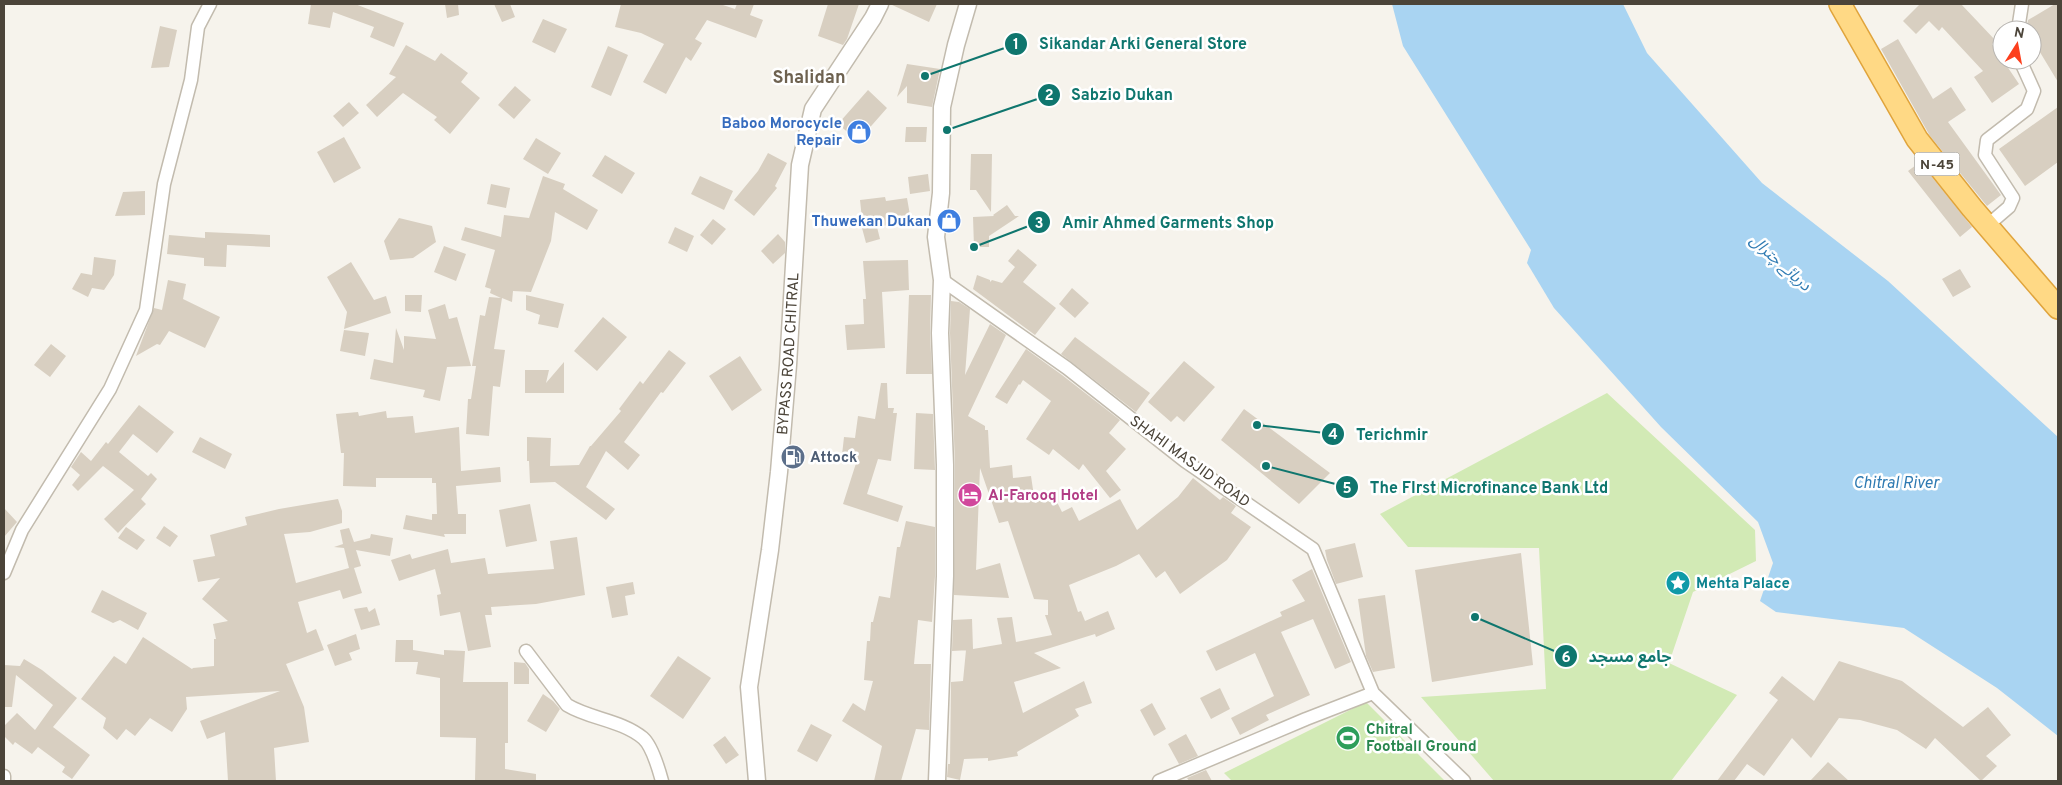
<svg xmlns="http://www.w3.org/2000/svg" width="2062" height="785" font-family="Overpass,'Noto Sans Arabic',sans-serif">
<rect width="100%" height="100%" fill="#f6f3ec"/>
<path fill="#d2eab5" d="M1607,393L1755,530L1756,561L1693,592L1669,663L1737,695L1671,781H1494L1421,697L1546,689L1539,548L1408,547L1380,514Z
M1366,702L1445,781H1232L1224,773Z"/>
<path fill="#a9d4f2" d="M1392,4H1623L1647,53L1762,183L1888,281L2058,437V736L1997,688L1904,628L1776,612L1760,601L1773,563L1758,522L1661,427L1554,308L1527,263L1531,250L1403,46Z"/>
<path fill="#d8cfc1" d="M311,4H355L404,23L394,47L370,37L374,27L333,12L330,28L308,24Z
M445,4H458L459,15L447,18Z
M494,4H510L515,17L502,22Z
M621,4H720L735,9L737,4H754L750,15L763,20L756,38L707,20L695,39L702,43L691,61L686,57L666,94L643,82L664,44L641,33L615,27Z
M828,4H859L847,39L843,45L818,36Z
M890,4H937L929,22Z
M1920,4H1961L1996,41L1992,44L2019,84L1992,103L1974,77L1983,71L1942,27L1939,31L1929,21L1916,34L1903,21Z
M2055,4H2058V82L2032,39V30H2026L2028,20Z
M543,19L567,29L555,53L532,42Z
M160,26L177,30L169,67L151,68Z
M1898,39L1933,99L1951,87L1966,110L1948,122L2001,195L1987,206L1930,136L1881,49Z
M406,45L435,61L441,53L468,73L461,82L480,98L450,134L434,120L437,117L403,93L377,117L366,105L396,77L389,74Z
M608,46L628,55L611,96L591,87Z
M907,64L940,69L932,107L907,103V86L897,97Z
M515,86L531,100L514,119L498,105Z
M868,90L887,108L858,141L838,124Z
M349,102L359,113L343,127L333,116Z
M2058,107V162L2025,186L1999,149Z
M906,127H927L926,142H905Z
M344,137L361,168L334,183L317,152Z
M536,138L561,153L548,174L523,159Z
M768,153L787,163L775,186L777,188L754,216L734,200L758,171Z
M971,154H992L991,212L976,190H970Z
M605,155L635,173L622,194L592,176Z
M1920,162L1972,227L1960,237L1908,171Z
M928,174L930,191L910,194L908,177Z
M543,176L565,184L563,189L598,210L587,230L555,212L551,241L531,292L513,291L512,302L502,298L494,349L505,350L500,387L493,386L489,436L466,434L468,399H471L476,366H472L480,315L485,316L489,297L501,298L490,293L491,289L485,287L495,250L461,240L465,227L501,237L504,215L529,218Z
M700,176L733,191L724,210L691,194Z
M491,184L510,188L506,208L487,204Z
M145,191V215L115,216L123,192Z
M885,197L886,201L907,198L911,221L877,227L880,239L866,243L862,228H863L860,200Z
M1007,205L1015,216H1019L989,236V247H974L973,217L994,216L993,215Z
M399,218L432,226L436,242L413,258L390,260L384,241Z
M713,219L726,229L712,245L700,235Z
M675,227L694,236L687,252L668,243Z
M205,232L270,235V247L227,245L226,267L204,266V258L167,254L169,235L205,238Z
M778,234L785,242V253L773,264L761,251Z
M444,246L466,254L456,281L434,272Z
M1018,249L1037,265L1023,282L1056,308L1035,335L973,289L977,275L990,280V282L992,280L1002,283L1015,267L1008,261Z
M94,257L116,260L114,275L104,290L92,288L88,297L72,289L81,273L92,275Z
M908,260L909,290L882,292L885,348L847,350L845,325L864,324L863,299H866L863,261Z
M351,262L374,300L386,296L391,313L344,329L347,312L327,277Z
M1960,269L1971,287L1953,297L1942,279Z
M168,280L186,284L183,299L220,317L205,348L169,331L160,345L157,344L136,356L154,308L162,310Z
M1072,288L1089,303L1075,318L1059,304Z
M405,295H422L421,312L405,311Z
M526,295L564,304L558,328L538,324L540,315L526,310Z
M909,295H931L930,333L932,374H906Z
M951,301L959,302L970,309L965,375L990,324L1006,335L968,416L985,426V430H988L990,468L1012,465L1013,478L1031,476L1035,503L1053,494L1062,512L1072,507L1079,521L1120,499L1137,530L1178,497L1193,478L1220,500L1223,497L1236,506L1231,513L1251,527L1227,560L1180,594L1165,571L1156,578L1139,554L1116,566L1069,585L1078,612L1081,611L1085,621L1108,611L1115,629L1096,637L1095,634L1034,653L1061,668L1014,682L1023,713L1084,681L1092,703L1075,709L1079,716L1017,752L1018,756L988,761V758L964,759L960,780L947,777L948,764H950L951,682L963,681L966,650H971L952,651L953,620L972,619L973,649L1002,644L997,618L1012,617L1016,642L1052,635L1045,615H1048V600L1034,599L1008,521L999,523L980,468L976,570L1000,563L1009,598L954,595L955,465L950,333Z
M445,304L449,319L457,317L471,366L447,367L440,401L423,397L425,390L370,379L374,359L393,363L396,328L404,350V336L436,339L428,310Z
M603,317L627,337L597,371L574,351Z
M344,330L369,333L365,356L340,351Z
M1075,337L1150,393L1136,412L1061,354Z
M51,344L66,356L50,377L34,365Z
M1026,349L1062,375L1120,420L1109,433L1126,449L1106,471L1121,490L1110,498L1083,464L1079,470L1053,449L1049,455L1026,439L1051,401L1023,380L1020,385L1019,384L1007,404L995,397Z
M669,350L686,363L663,393L661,392L624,442L640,455L628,470L606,451L586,487L615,509L606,520L555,482L530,483L529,461H527V437L551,438L550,466L579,465L590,446H591L621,411L619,409L640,381L643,384Z
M740,356L762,390L732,411L709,376Z
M1184,361L1215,387L1184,422L1177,416L1171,422L1148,402Z
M564,362V393H525V370H549L546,383Z
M881,383H887L888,408H894L893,413H897L891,461L878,459L867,494L903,506L898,522L843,504L858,457L842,455L844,437L855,438L858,416L875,419Z
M139,405L174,432L157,453L133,434L119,452L148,476L151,473L157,479L141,499L146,504L118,533L104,519L134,490L103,466L78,491L72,485L80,475L71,467L81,452L91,461L106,442L108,444Z
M1244,409L1330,473L1299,504L1221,440Z
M386,411L387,418L413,416L415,433L459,427L461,471L500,467L501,482L456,486L458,514H466V534H444L445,537L403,529L406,515L432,520V514H437L436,483H432V478H376V487L343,486L344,453H341L336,414L358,412L359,416Z
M916,413L933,414L935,470L914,469Z
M200,437L232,454L225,469L192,452Z
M338,499L342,511V523L310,532L284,534L296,583L349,568L344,548L334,547L343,544L340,530L349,528L354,542L370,538L371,534L393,538L390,556L356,550L361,566L354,568L362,593L343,599L340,590L298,602L307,633L316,629L324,650L286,664L304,707L309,742L274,748L276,781H228L225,732L207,739L200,721L280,691L186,697L187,709L172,732L150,718L135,736L126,729L117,740L103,728L106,718L81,699L114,656L126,664L143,637L192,669L193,668L214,666V639H216L213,624L228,621L202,599L220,578L198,582L193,560L215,556L210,535L247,525L245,517L279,509Z
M530,504L537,541L506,547L499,510Z
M4,508L17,522L4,537Z
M906,521L935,527V576L932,622L918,620L914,664H931L929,730L916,729L901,781H874L882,746L842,721L853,703L865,711L873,681L864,680L867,641H870L871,622H873L879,596L890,598L897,547H900Z
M164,526L178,536L170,547L156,538Z
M126,527L145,540L137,550L118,538Z
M577,537L585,595L536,604L491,607L492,615H485L491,647L468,651L460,612L440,616L437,595L441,594L435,569L399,581L391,560L410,554L412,559L448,549L451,563L485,558L488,574L554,569L550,541Z
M1355,543L1363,577L1336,584L1327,560L1325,550Z
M1521,553L1533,665L1432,682L1415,570Z
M1312,569L1351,662L1335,669L1313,619L1281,632L1310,695L1266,715L1269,720L1240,735L1231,718L1274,696L1255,653L1216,671L1206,651L1282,616L1280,612L1305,601L1292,580Z
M633,582L635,594L625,596L628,615L612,618L606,587Z
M102,590L147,613L138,630L120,620L113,623L91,612Z
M1385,595L1395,668L1373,672L1366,656L1358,599Z
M367,607L369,612L375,608L380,625L361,630L354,609Z
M356,634L360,649L349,653L352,660L335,666L327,645Z
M396,640H413V650L444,655V650L465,651L463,682H508V743H505V769L536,774V781H475L476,738L440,737V678L416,674L418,662H395Z
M678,656L711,678L683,719L650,696Z
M24,659L42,670L77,698L53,727L90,755L72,779L62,772L65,767L38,747L32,754L15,742L13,745L4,736V726L17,713L35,730L53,705L16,675L12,707H4V665L20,666Z
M1839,661L1902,681L1963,727L1988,707L2011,735L1986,756L1997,766L1981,781L1935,738L1926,749L1897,730L1860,720L1839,718L1811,758L1792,738L1764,776L1747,764L1734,781H1717L1778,700L1769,693L1782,676L1814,701Z
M514,662L525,663L529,669V684H514Z
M1220,688L1230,709L1211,719L1200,698Z
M543,694L553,701L560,709L546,732L527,721Z
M1152,703L1166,729L1154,736L1140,710Z
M811,724L832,735L817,762L797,751Z
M1186,734L1198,756L1179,764L1168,744Z
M725,736L739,755L726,764L713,745Z
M1828,762L1849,781H1810Z
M1206,770L1212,781H1189L1187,778Z"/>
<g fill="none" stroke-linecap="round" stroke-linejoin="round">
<defs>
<path id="minor" d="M2018,30L2022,4
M1988,225L2009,207L2013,198L1985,155L1987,140L2027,109L2034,91L2020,60
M942,280L1067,368L1185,461L1313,549L1373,693L1464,781
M4,573L22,530L110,389L146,310L164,184L191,80L198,27L210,4
M526,651L567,705C590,719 621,720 643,738C652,746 659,770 662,781
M4,776V781
M1159,781L1306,719L1373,693"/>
<g id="tertiary">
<path id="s1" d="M757,781L749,687L770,550L779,472L788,365L800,165L813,109L873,18L880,4"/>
<path d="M937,781L945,576V465L940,333L942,280L936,237L941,193L942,107L956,45L968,4"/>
</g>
<path id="trunk" d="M1840,4L1917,139L1972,208L2058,308"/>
</defs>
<use href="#minor" stroke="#c2bbae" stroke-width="15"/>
<use href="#tertiary" stroke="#c2bbae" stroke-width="19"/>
<use href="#trunk" stroke="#e0a43c" stroke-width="24"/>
<use href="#minor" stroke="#fff" stroke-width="12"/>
<use href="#tertiary" stroke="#fff" stroke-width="16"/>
<use href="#trunk" stroke="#ffd985" stroke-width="21"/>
</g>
<defs>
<symbol id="shop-disc" viewBox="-11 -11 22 22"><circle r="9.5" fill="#3f7fe0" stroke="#fff"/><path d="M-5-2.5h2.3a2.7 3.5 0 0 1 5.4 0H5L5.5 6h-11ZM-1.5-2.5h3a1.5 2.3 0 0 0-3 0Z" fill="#fff"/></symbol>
<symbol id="fuel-disc" viewBox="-11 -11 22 22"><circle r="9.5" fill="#5c6f8a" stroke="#fff"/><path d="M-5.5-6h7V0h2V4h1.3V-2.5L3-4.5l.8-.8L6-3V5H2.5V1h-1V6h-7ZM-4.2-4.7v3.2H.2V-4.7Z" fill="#fff"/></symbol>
<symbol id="hotel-disc" viewBox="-11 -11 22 22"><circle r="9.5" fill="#d1479c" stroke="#fff"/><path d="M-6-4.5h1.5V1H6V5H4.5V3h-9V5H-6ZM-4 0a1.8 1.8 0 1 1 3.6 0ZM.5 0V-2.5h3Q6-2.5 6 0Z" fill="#fff"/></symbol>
<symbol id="sight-disc" viewBox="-11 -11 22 22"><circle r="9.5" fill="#0f9aa8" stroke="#fff"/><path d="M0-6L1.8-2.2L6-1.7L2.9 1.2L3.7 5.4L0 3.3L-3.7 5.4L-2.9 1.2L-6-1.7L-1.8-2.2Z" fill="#fff"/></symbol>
<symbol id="stadium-disc" viewBox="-11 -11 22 22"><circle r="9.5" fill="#2e9e5b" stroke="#fff"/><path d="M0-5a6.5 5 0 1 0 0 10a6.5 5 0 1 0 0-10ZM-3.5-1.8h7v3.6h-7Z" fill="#fff"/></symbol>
</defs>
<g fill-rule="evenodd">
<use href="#shop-disc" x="845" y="118" width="28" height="28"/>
<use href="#shop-disc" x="935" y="207" width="28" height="28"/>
<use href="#fuel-disc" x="779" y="443" width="28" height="28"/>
<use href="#hotel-disc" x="956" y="481" width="28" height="28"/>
<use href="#sight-disc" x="1664" y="569" width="28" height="28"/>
<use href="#stadium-disc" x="1334" y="724" width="28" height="28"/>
</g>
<g text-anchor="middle" stroke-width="5" stroke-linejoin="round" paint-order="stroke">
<rect fill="#fff" stroke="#817c74" stroke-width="1" x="1914.5" y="152.5" width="45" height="23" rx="4"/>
<g font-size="14" font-weight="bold" fill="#4b4439">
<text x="1937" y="169">N-45</text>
</g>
<g font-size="15" font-weight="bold" fill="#366cbe" stroke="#fff" text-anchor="end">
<text x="842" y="128">Baboo Morocycle<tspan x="842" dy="17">Repair</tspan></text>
<text x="932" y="226">Thuwekan Dukan</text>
</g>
<g font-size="15" fill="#4b4439" stroke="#fff">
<text dy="5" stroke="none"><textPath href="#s1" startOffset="430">BYPASS ROAD CHITRAL</textPath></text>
<text transform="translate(1190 461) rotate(36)" y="5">SHAHI MASJID ROAD</text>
</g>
<g font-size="15" font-weight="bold" fill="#4e5e75" stroke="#fff" text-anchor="start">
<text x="810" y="462">Attock</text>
</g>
<g font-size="15" font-weight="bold" fill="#b23c85" stroke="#fff" text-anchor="start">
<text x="988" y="500">Al-Farooq Hotel</text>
</g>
<g font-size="15" font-weight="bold" fill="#0d838f" stroke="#fff" text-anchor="start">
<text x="1696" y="588">Mehta Palace</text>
</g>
<g font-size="15" font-weight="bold" fill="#27864d" stroke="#fff" text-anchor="start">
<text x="1366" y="734">Chitral<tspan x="1366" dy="17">Football Ground</tspan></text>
</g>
<g font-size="16" font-style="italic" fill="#2e7ab2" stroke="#fff">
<text transform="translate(1781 262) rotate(42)" y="6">دریائے چترال</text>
<text x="1896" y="488">Chitral River</text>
</g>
<g font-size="18" font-weight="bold" fill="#6e6250" stroke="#fff">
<text x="809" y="83">Shalidan</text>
</g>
</g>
<path fill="none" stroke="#0f766e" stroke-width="2" d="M925 76L1016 44M947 130L1049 95M974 247L1039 222M1257 425L1333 434M1266 466L1347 487M1475 617L1566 656"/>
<g fill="#0f766e" stroke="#fff" stroke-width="2">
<circle cx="925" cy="76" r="5"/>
<circle cx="947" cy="130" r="5"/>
<circle cx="974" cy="247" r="5"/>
<circle cx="1257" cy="425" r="5"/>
<circle cx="1266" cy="466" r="5"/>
<circle cx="1475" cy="617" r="5"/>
<circle cx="1016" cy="44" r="12"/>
<circle cx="1049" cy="95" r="12"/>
<circle cx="1039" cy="222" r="12"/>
<circle cx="1333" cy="434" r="12"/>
<circle cx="1347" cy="487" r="12"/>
<circle cx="1566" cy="656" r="12"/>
</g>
<g font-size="15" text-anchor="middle" font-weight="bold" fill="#fff">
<text x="1016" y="49">1</text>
<text x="1049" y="100">2</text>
<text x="1039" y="228">3</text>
<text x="1333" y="439">4</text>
<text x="1347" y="493">5</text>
<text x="1566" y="662">6</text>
</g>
<g font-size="16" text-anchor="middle" font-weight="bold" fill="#0f766e" stroke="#fff" stroke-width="5" stroke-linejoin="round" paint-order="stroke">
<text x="1143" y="49">Sikandar Arki General Store</text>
<text x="1122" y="100">Sabzio Dukan</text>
<text x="1168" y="228">Amir Ahmed Garments Shop</text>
<text x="1392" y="440">Terichmir</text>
<text x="1489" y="493">The FIrst Microfinance Bank Ltd</text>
<text x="1630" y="662">جامع مسجد</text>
</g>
<rect width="2062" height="785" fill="none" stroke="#4b4439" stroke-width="10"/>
<g transform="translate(2017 45) rotate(11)"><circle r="24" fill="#ffffff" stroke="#b7b4b0"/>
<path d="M0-4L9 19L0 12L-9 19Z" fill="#fc3f1d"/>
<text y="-8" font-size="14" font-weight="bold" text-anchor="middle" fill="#4b4439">N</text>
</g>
</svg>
